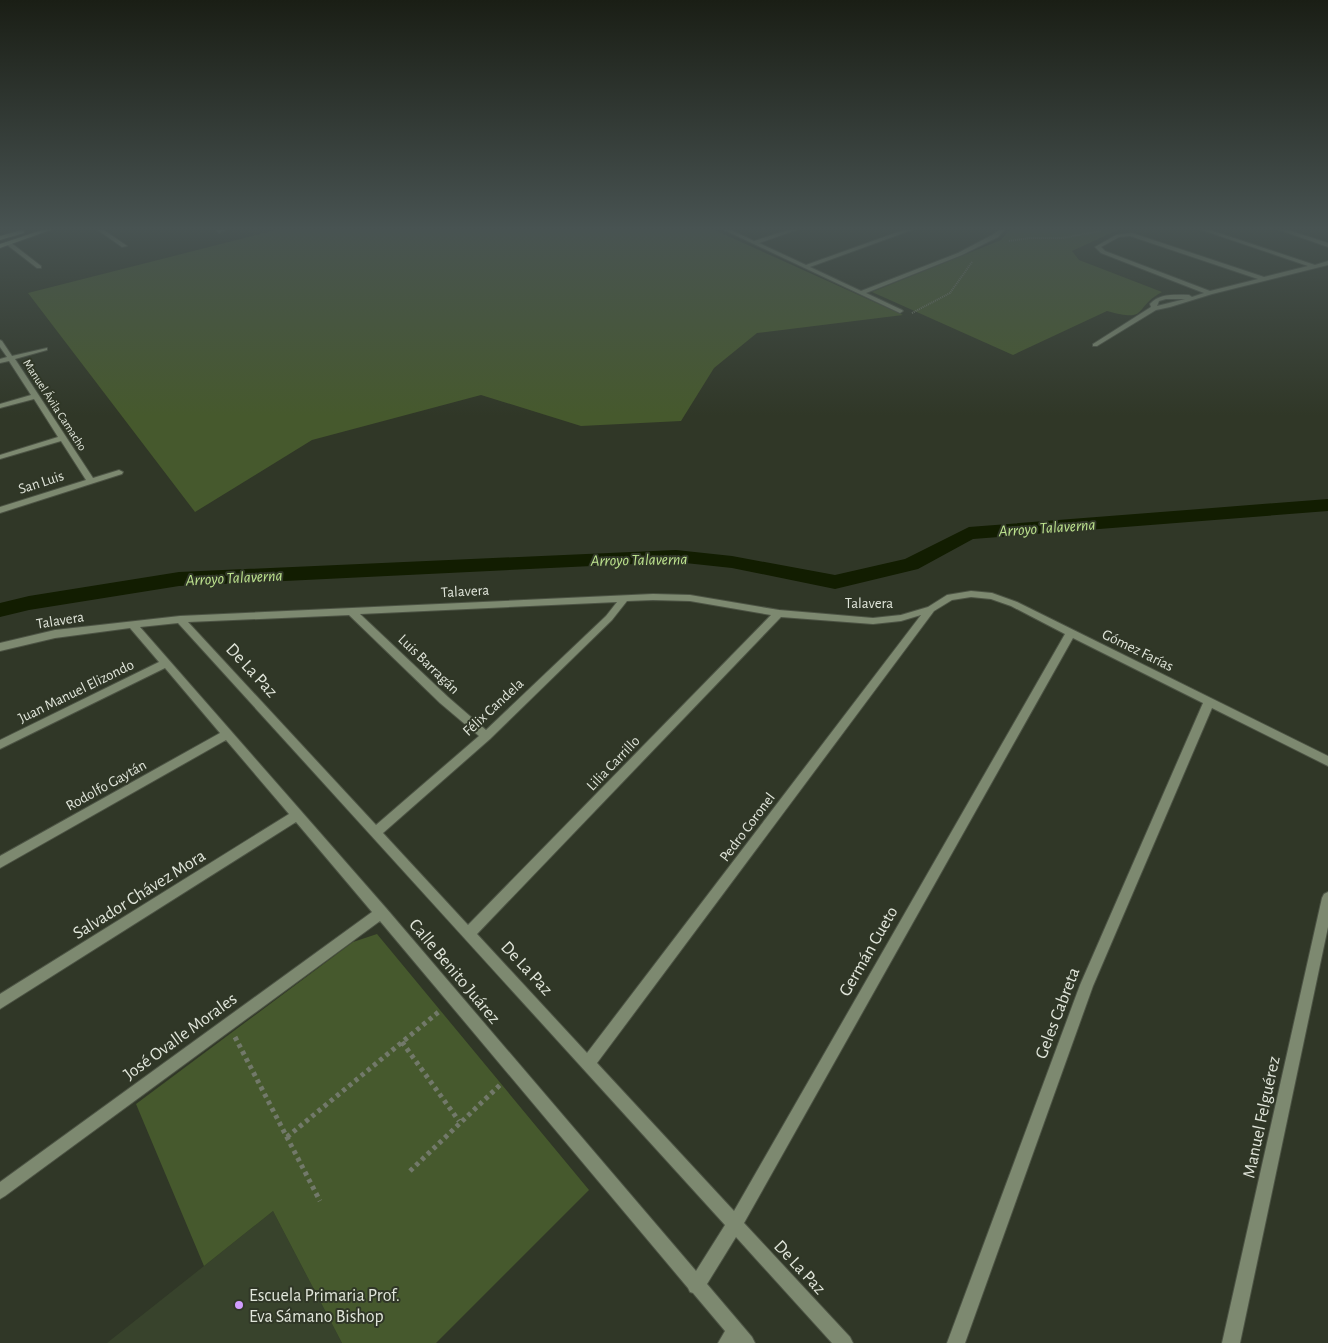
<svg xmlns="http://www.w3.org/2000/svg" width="1328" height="1343" font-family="'Alegreya Sans',sans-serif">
<rect width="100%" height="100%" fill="#303727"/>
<path fill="#38432c" d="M273,1211L342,1343H107L204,1266Z"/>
<path fill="#46592d" d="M284,228H710L903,315L757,333L714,368L681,421L581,426L481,395L312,440L195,512L28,293Z
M1011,228H1122L1072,251L1079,260L1162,292C1132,308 1150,323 1107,311L1013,355L872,292L1001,240Z
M377,934L589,1190L436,1343H342L273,1211L204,1266L136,1104L353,942Z"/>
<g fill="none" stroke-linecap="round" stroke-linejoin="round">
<path fill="#121d01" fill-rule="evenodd" d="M1328,499V511L973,539L918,569L835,589L732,568L676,562L179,586L29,610L0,617V603L29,596L179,572L676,550L732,556L835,575L905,559L969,527Z"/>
<defs>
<path id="street" d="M95,228H101L127,246L122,247Z
M213,228H229L219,233Z
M720,228H727L754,241L794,228H802L759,243L806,265L909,228H917L810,267L861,291L958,253L994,234L1001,228H1006L998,237L962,255L866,293L902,310L903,311L900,313Z
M1196,228H1204L1315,265L1328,261V265L1212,294L1170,307L1156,310L1097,346H1093V344L1151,307L1150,304C1160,293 1175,295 1189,295L1192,297L1204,293L1101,253L1095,247L1116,235L1132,233L1264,277L1308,266ZM1130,236L1258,279L1210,291L1105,251L1101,247L1119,237ZM1166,299H1185L1157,306L1159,301Z
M1274,228H1282L1328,243V247Z
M6,242H10L41,266V268H37L6,244Z
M0,340L2,341L12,356L47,348V350L15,359L93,478L119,470L123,472L122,474L0,513V507L86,480L61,441L0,459V455L58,437L34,399L0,408V404L31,395L9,361L0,363V359L7,357L0,347Z
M971,591L992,593L1017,602L1328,756V766L1212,708L1093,986L965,1343H947L1080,985L1203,703L1073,638L744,1223L850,1337L853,1343H832L736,1237L707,1284L752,1337L755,1343H718L725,1331L693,1293L690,1292L688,1288L380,921L5,1196L0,1199V1182L372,912L296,822L0,1009V994L289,814L226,740L0,868V856L220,733L165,668L0,749V740L159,662L130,628L55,638L0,651V643L55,630L180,616L653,594L690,595L779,610L873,618L901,615L928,607L947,595ZM971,597L991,599L1011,606L1065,634L734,1211L597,1063L934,611L952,600ZM653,600L690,601L771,615L468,925L383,833L490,739L612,620L627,601ZM617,602L606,616L486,730L448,697L360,614ZM349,615L440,703L479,736L376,825L188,622ZM921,615L587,1053L477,934L781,617L873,624L901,621ZM178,623L725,1225L696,1271L386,908L140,627Z
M1328,892V927L1240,1343H1222L1322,898L1324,894Z"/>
<path id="secondary" d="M48,228H56L0,248V244Z
M22,230L24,231V233L0,240V236Z"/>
</defs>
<use href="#street" stroke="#4c5344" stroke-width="2"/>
<use href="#secondary" stroke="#4c5344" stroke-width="2"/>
<path stroke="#72796a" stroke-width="2" stroke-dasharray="1 1" stroke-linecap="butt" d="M1009,241L1030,238H1062L1101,231
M912,313L950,293L972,262"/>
<path stroke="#72796a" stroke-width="5" stroke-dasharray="4 4" stroke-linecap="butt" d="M235,1037L320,1201
M402,1042L459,1121
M287,1137L441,1010
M410,1171L501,1084"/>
<use href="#street" fill="#7d8970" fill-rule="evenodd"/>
<use href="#secondary" fill="#a5b890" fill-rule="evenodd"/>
</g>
<linearGradient id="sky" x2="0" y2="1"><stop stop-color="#1a1e15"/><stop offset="0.55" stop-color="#485352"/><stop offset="1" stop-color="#485352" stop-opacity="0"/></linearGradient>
<rect width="1328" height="416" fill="url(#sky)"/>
<circle fill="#d19dfe" stroke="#303727" stroke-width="2" cx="239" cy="1305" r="5"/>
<g text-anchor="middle" stroke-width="4" stroke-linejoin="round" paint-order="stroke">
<g font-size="12" fill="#e0e5da" stroke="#303727">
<text transform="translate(55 405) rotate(57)" y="4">Manuel Ávila Camacho</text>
</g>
<g font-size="15" fill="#e0e5da" stroke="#303727">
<text transform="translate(41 482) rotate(-18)" y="5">San Luis</text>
<text transform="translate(465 591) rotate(-3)" y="5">Talavera</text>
<text x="869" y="608">Talavera</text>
<text transform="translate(60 620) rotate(-9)" y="5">Talavera</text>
<text transform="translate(1138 650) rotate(26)" y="5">Gómez Farías</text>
<text transform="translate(429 664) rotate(44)" y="5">Luis Barragán</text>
<text transform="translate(76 691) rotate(-26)" y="5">Juan Manuel Elizondo</text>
<text transform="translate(493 707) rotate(-43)" y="5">Félix Candela</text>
<text transform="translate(613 763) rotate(-46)" y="5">Lilia Carrillo</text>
<text transform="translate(106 785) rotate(-29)" y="5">Rodolfo Gaytán</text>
<text transform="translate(747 827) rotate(-53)" y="5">Pedro Coronel</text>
</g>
<g font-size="16" font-style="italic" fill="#bee48f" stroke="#303727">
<text transform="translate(1047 527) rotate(-4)" y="6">Arroyo Talaverna</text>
<text transform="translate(639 559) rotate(-1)" y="6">Arroyo Talaverna</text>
<text transform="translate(234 577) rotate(-3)" y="6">Arroyo Talaverna</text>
</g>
<g font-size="18" fill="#e0e5da" stroke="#303727">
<text transform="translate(252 670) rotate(47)" y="6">De La Paz</text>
<text transform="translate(139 894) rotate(-32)" y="6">Salvador Chávez Mora</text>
<text transform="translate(868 951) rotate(-60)" y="6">Germán Cueto</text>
<text transform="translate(527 968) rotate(47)" y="6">De La Paz</text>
<text transform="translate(455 971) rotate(50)" y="6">Calle Benito Juárez</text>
<text transform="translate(1057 1013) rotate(-69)" y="6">Geles Cabreta</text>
<text transform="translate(180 1036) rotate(-36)" y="6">José Ovalle Morales</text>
<text transform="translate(1261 1117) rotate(-78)" y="6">Manuel Felguérez</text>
<text transform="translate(800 1267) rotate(47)" y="6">De La Paz</text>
</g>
<g font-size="18" fill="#e0e5da" stroke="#303727" text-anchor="start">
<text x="249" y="1301">Escuela Primaria Prof.<tspan x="249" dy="21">Eva Sámano Bishop</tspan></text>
</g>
</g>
</svg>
